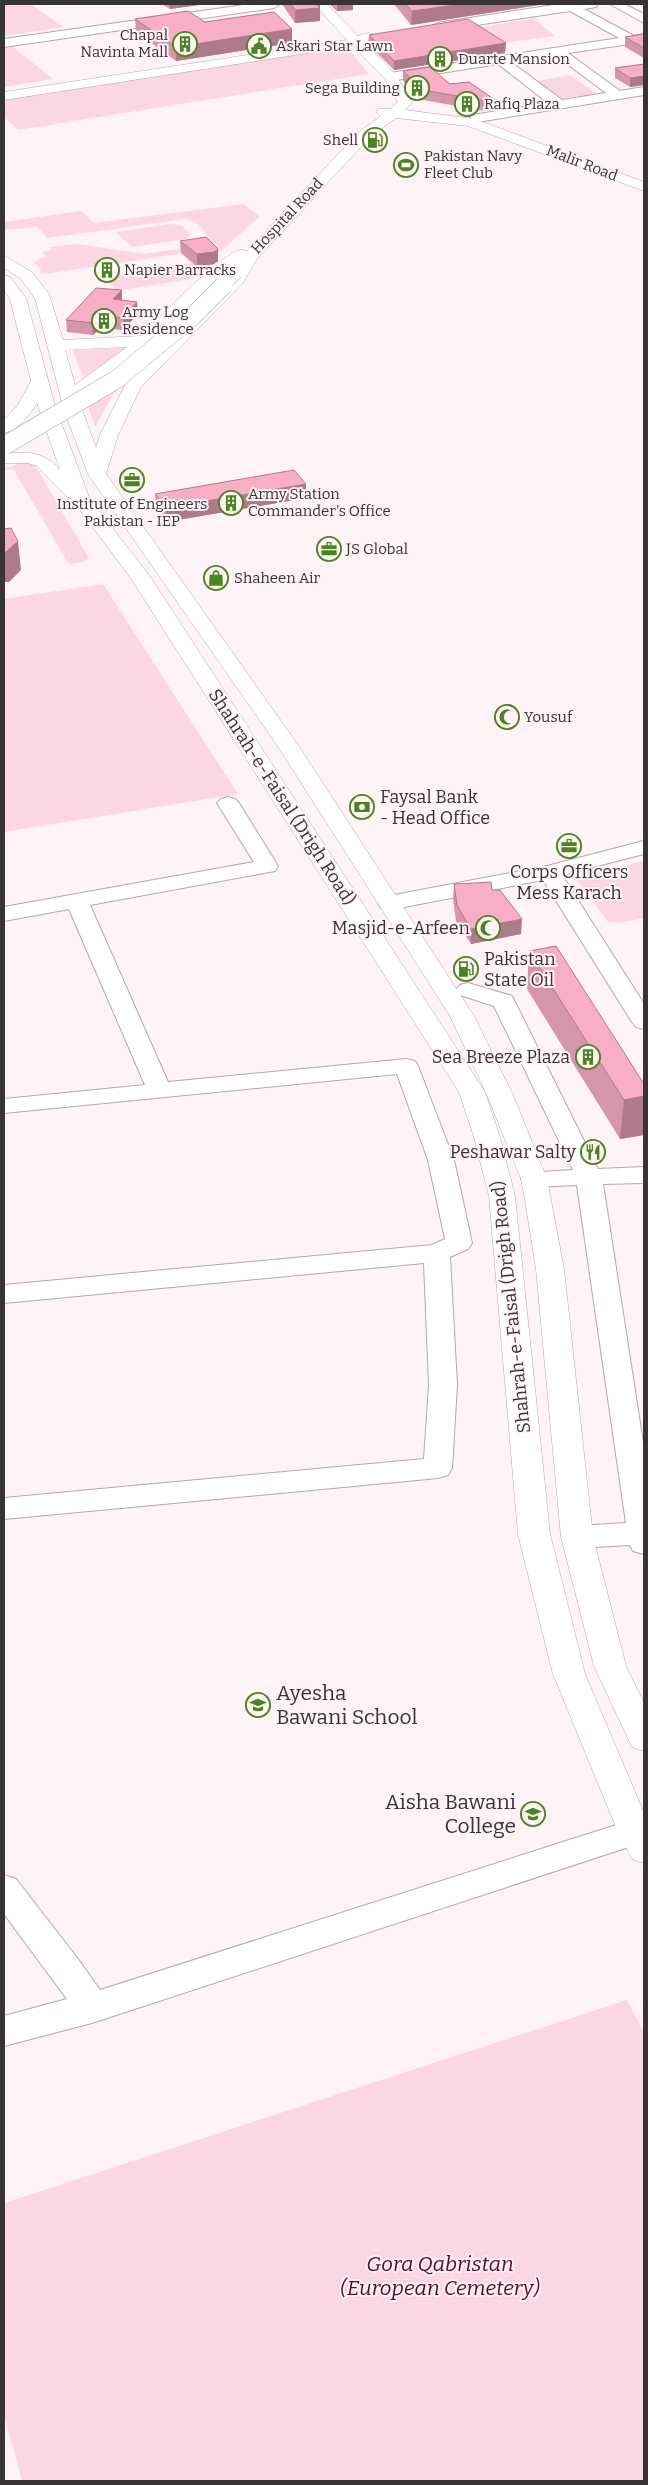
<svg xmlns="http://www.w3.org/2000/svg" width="648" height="2485" font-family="Bitter,serif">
<rect width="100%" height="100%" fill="#fff3f6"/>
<path fill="#fcd7e2" d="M4,4H31L63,27L4,36Z
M534,18L555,36L497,44L470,29Z
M13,47L53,79L4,87V48Z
M342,47H347L369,74L18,130L4,117V99Z
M570,75L597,94L555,99L532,82Z
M243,204L260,216L190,279L118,291L103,277L192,263L206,250L44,274L40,273L41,270L34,262L46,256L42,252L52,250L50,247L77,244L145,254L202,245L209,238C203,228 196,221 185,219L48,238L37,227L4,230V222L81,211L94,223Z
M170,224L181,225L191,234L186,239L132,247L116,232Z
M130,344L85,382L72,349Z
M119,384L95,427L87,403Z
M21,463H29L36,467L89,558L84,562L70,564L67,561L14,470L4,469Z
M103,584L238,794L4,832V599Z
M644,861V918L620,923L608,922L579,883L578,879L583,875Z
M627,2000L644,2032V2481H22L4,2415V2203Z"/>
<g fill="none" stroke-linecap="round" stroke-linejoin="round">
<defs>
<path id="minor" d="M251,4H280L274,8L4,47V39Z
M560,4H598L596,7L584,9L634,36L644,34V42L568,53L620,91L644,87V95L477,122L470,118L472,115L548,103L498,64L390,81L384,77L390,73L619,38L570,11L437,31L431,27L437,23ZM555,55L606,93L562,100L511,62Z
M610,4H624L644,14V23Z
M228,797L235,799L239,803L278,866L275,871L90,905L168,1082L406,1059L415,1061L418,1066L454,1160L472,1243L468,1249L450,1257L457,1385L452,1468L448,1475L438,1478L4,1519V1498L424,1459L429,1385L424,1263L4,1303V1285L432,1245L445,1239L428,1160L397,1074L4,1113V1099L145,1085L69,909L4,921V907L254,862L217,803L221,799Z
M644,841V854L562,875L644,1004V1029L636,1027L632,1022L543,880L389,910L381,908L378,903L381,898L389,896L547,866Z
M468,983L512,996L598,1169L644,1167V1183L603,1184L644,1449V1554L633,1551L630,1545L577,1548L567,1545L562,1537L567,1529L577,1526L626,1523L577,1185L534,1187L525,1185L521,1179L525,1173L573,1170L494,1006L460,995L456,990L460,985Z
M635,1819L644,1822V1842L92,2023L4,2046V2016L67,1999L4,1914V1875L16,1879L78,1959L100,1990Z"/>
<path id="major" d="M314,4H327L358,36L368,33L373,34L374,37L365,43L395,74L412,102L405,110L475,119L644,182V191L468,126L396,118L370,137L242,275L236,277L228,272L230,269L360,131L381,116L376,112L378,109H390L398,102L385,79L353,46L4,100V92L347,40Z"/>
<path id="highway" d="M241,250L256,252L259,255L243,283L141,387L118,435L106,474L298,745L474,1016L513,1095L547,1179L564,1269L593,1537L626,1666L644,1703V1751L632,1747L594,1666L561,1537L536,1269L525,1200L521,1179L487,1095L450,1016L277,745L88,474L64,410L35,298L20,278L4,268V256L32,272L49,294L63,340L140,336C163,316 215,257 241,250ZM238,264L230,278L127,381L100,435L96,448L78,398L138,354L212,285ZM127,347L75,385L65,350Z
M4,275L10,277L26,298L55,406L89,497L151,578L485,1092L500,1137L515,1196L550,1534L585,1674L644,1813V1863L632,1859L618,1832L553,1674L518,1534L489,1196L474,1137L459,1092L132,580L71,498L67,497L37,466L28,463H4V453C28,452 43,451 60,470L37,403C29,415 19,430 4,433V420L18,405L31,381L10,299L4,290Z"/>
</defs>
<use href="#minor" stroke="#b4a7ab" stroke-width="2"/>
<use href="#major" stroke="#b4a7ab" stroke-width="1"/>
<use href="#highway" stroke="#b4a7ab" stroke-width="1"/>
<use href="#minor" fill="#fff" fill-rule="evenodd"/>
<use href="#major" fill="#fff" fill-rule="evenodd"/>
<use href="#highway" fill="#fff" fill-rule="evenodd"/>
<defs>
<path id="major-bridge-far1" d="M222,286L236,272"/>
<path id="major-bridge" d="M4,446L117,379L193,316L224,285"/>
</defs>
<use href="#major-bridge-far1" stroke="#b4a7ab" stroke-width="15" stroke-linecap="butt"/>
<use href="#major-bridge" stroke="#b4a7ab" stroke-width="19" stroke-linecap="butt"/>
<use href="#major-bridge-far1" stroke="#fff" stroke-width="14"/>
<use href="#major-bridge" stroke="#fff" stroke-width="18"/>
</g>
<path fill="#d596a9" d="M162,4H206L170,9Z
M282,4H320V21L295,23Z
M329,4H353V10L337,11Z
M394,4H539V5L411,25Z
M135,19L205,22L292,43L176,61L136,32Z
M644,34V58L625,47V37Z
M369,35L506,43L505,53L394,70L368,44Z
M644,64V85L630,87L615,78V68Z
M403,71L450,84L469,82L495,109L485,111L423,100L403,81Z
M180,241L218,249V261L214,264L197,267L181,253Z
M122,300L137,302L138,314L123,330L100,328L93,335L67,332L66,320Z
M155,494L306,498L166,522L156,508Z
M454,884L492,890L521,934L471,944L456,921L453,899Z
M529,951L644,1084V1135L620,1139L527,989Z"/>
<path fill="#ae7a8a" d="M170,4H206L170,9Z
M313,4H320V21L295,23V10Z
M337,4H353V10L337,11Z
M463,4H539V5L411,25L412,11Z
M292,29V43L176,61V47Z
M506,43L505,53L394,70V61Z
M644,76V85L630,87V78Z
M495,100V109L485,111V101Z
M218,249V261L214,264L197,267V254Z
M122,290V303L113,299Z
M137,302L138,314L123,330V318Z
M99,315L100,328L93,335L92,323Z
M306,484V498L166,522V508Z
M18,541L21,570L9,582H4V552Z
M522,919L521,934L471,944V929Z
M644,1096V1135L620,1139L624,1100Z"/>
<path fill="#f8aec5" stroke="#ae7a8a" d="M291,4H316L320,8L295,10Z
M405,4H463L412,11Z
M188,11L205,22L274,12L292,29L176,47L135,19Z
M468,19L506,43L394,61L369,35Z
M644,34V48L625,37Z
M644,64V76L630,78L615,68Z
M430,67L450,84L469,82L495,100L485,101L423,90L403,71Z
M206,237L218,249L214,252L197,254L180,241Z
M96,288L122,290L113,299L137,302L123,318L99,315L92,323L66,320Z
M294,470L306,484L166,508L155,494Z
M11,528L18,541L6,552H4V529Z
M491,882L492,890H500L522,919L471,929L457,905L454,884Z
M556,946L644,1084V1096L624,1100L529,951Z"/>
<defs>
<symbol id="building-ring" viewBox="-11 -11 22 22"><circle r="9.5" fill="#fff3f6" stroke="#4a8522" stroke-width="1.5"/><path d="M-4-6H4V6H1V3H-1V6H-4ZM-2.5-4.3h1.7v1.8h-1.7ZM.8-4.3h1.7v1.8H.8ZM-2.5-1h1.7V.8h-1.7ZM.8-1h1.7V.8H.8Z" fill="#4a8522"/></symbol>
<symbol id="civic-ring" viewBox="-11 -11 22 22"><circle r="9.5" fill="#fff3f6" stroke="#4a8522" stroke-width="1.5"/><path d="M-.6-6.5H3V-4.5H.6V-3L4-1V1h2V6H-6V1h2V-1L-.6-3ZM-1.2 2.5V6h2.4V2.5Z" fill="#4a8522"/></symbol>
<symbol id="fuel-ring" viewBox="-11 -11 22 22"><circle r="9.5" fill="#fff3f6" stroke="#4a8522" stroke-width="1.5"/><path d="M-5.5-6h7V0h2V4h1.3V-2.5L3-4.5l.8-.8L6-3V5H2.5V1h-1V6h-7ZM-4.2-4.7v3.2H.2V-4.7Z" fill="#4a8522"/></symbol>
<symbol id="stadium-ring" viewBox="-11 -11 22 22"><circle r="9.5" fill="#fff3f6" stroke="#4a8522" stroke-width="1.5"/><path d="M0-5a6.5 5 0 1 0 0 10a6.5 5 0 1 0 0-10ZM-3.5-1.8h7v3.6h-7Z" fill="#4a8522"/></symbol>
<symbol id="office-ring" viewBox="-11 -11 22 22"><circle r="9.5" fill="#fff3f6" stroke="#4a8522" stroke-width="1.5"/><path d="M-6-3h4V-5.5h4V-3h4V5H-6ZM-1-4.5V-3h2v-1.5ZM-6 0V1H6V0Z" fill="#4a8522"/></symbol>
<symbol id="shop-ring" viewBox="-11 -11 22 22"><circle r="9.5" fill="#fff3f6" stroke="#4a8522" stroke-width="1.5"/><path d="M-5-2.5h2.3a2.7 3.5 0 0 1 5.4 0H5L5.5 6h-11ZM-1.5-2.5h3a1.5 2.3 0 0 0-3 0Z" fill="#4a8522"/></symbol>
<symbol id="mosque-ring" viewBox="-11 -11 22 22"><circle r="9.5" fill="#fff3f6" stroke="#4a8522" stroke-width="1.5"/><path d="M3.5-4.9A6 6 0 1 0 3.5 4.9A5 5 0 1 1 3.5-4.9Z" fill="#4a8522"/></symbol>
<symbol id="bank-ring" viewBox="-11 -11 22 22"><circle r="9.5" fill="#fff3f6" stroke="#4a8522" stroke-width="1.5"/><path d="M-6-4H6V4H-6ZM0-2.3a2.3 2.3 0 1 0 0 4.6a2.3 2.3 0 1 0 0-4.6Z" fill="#4a8522"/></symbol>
<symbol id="restaurant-ring" viewBox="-11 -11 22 22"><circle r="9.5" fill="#fff3f6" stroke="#4a8522" stroke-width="1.5"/><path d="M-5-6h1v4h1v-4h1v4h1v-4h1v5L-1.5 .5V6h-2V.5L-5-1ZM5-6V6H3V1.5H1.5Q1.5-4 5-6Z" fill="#4a8522"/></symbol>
<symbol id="school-ring" viewBox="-11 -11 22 22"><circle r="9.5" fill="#fff3f6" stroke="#4a8522" stroke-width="1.5"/><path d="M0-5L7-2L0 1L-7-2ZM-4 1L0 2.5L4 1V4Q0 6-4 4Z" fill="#4a8522"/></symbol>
<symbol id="university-ring" viewBox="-11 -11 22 22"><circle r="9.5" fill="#fff3f6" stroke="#4a8522" stroke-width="1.5"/><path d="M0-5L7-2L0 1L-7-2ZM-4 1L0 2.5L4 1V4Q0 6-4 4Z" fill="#4a8522"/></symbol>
</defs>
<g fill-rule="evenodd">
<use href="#building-ring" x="171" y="30" width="28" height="28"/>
<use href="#civic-ring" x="245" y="32" width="28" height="28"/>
<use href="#building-ring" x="426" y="45" width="28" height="28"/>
<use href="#building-ring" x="403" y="74" width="28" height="28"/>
<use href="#building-ring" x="453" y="90" width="28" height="28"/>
<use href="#fuel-ring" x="361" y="126" width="28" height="28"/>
<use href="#stadium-ring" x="392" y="151" width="28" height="28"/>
<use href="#building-ring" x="93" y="256" width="28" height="28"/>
<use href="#building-ring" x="90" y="307" width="28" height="28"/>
<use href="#office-ring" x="118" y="466" width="28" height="28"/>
<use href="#building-ring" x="217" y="489" width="28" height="28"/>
<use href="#office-ring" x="315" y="535" width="28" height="28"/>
<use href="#shop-ring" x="202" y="564" width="28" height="28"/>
<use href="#mosque-ring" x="493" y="703" width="28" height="28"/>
<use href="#bank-ring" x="348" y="793" width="28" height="28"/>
<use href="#office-ring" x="555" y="832" width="28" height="28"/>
<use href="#mosque-ring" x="474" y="914" width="28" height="28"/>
<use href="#fuel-ring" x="452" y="955" width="28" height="28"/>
<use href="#building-ring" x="574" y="1043" width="28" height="28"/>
<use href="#restaurant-ring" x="579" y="1138" width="28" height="28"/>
<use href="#school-ring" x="244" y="1691" width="28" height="28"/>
<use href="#university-ring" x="519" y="1800" width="28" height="28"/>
</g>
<g text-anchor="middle" stroke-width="4" stroke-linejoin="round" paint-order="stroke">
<g font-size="15" fill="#383334" stroke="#fff3f6" text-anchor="start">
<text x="168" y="40" text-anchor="end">Chapal<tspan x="168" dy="17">Navinta Mall</tspan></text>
<text x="276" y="51">Askari Star Lawn</text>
<text x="458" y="64">Duarte Mansion</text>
<text x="400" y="93" text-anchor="end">Sega Building</text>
<text x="484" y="109">Rafiq Plaza</text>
<text x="358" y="145" text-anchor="end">Shell</text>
<text x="424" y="161">Pakistan Navy<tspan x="424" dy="17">Fleet Club</tspan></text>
<text x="124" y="275">Napier Barracks</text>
<text x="122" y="317">Army Log<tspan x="122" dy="17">Residence</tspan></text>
<text x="248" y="499">Army Station<tspan x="248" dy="17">Commander's Office</tspan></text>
<text x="132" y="509" text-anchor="middle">Institute of Engineers<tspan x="132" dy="17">Pakistan - IEP</tspan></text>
<text x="346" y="554">JS Global</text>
<text x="234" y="583">Shaheen Air</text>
<text x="524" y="722">Yousuf</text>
</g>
<g font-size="15" fill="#383334" stroke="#fff3f6">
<text transform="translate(582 163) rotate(21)" y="5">Malir Road</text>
<text transform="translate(287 216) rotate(-47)" y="5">Hospital Road</text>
</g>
<g font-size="18" fill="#383334" stroke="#fff3f6">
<text transform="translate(282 797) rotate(57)" y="6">Shahrah-e-Faisal (Drigh Road)</text>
<text transform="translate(511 1307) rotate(-96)" y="6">Shahrah-e-Faisal (Drigh Road)</text>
</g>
<g font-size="18" fill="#383334" stroke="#fff3f6" text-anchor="end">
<text x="380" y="803" text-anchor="start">Faysal Bank<tspan x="380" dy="21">- Head Office</tspan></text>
<text x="569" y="878" text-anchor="middle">Corps Officers<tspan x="569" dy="21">Mess Karach</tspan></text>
<text x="470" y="934">Masjid-e-Arfeen</text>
<text x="484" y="965" text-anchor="start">Pakistan<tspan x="484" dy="21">State Oil</tspan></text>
<text x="570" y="1063">Sea Breeze Plaza</text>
<text x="576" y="1158">Peshawar Salty</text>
</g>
<g font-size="21" fill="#383334" stroke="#fff3f6" text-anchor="start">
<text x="276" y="1700">Ayesha<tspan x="276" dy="24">Bawani School</tspan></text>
<text x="516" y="1809" text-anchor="end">Aisha Bawani<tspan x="516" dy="24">College</tspan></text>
</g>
<g font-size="21" font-style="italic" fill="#58072e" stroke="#fff3f6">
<text x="440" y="2271">Gora Qabristan<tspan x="440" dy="24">(European Cemetery)</tspan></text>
</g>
</g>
<rect width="648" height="2485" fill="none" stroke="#383334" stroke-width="10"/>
</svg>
